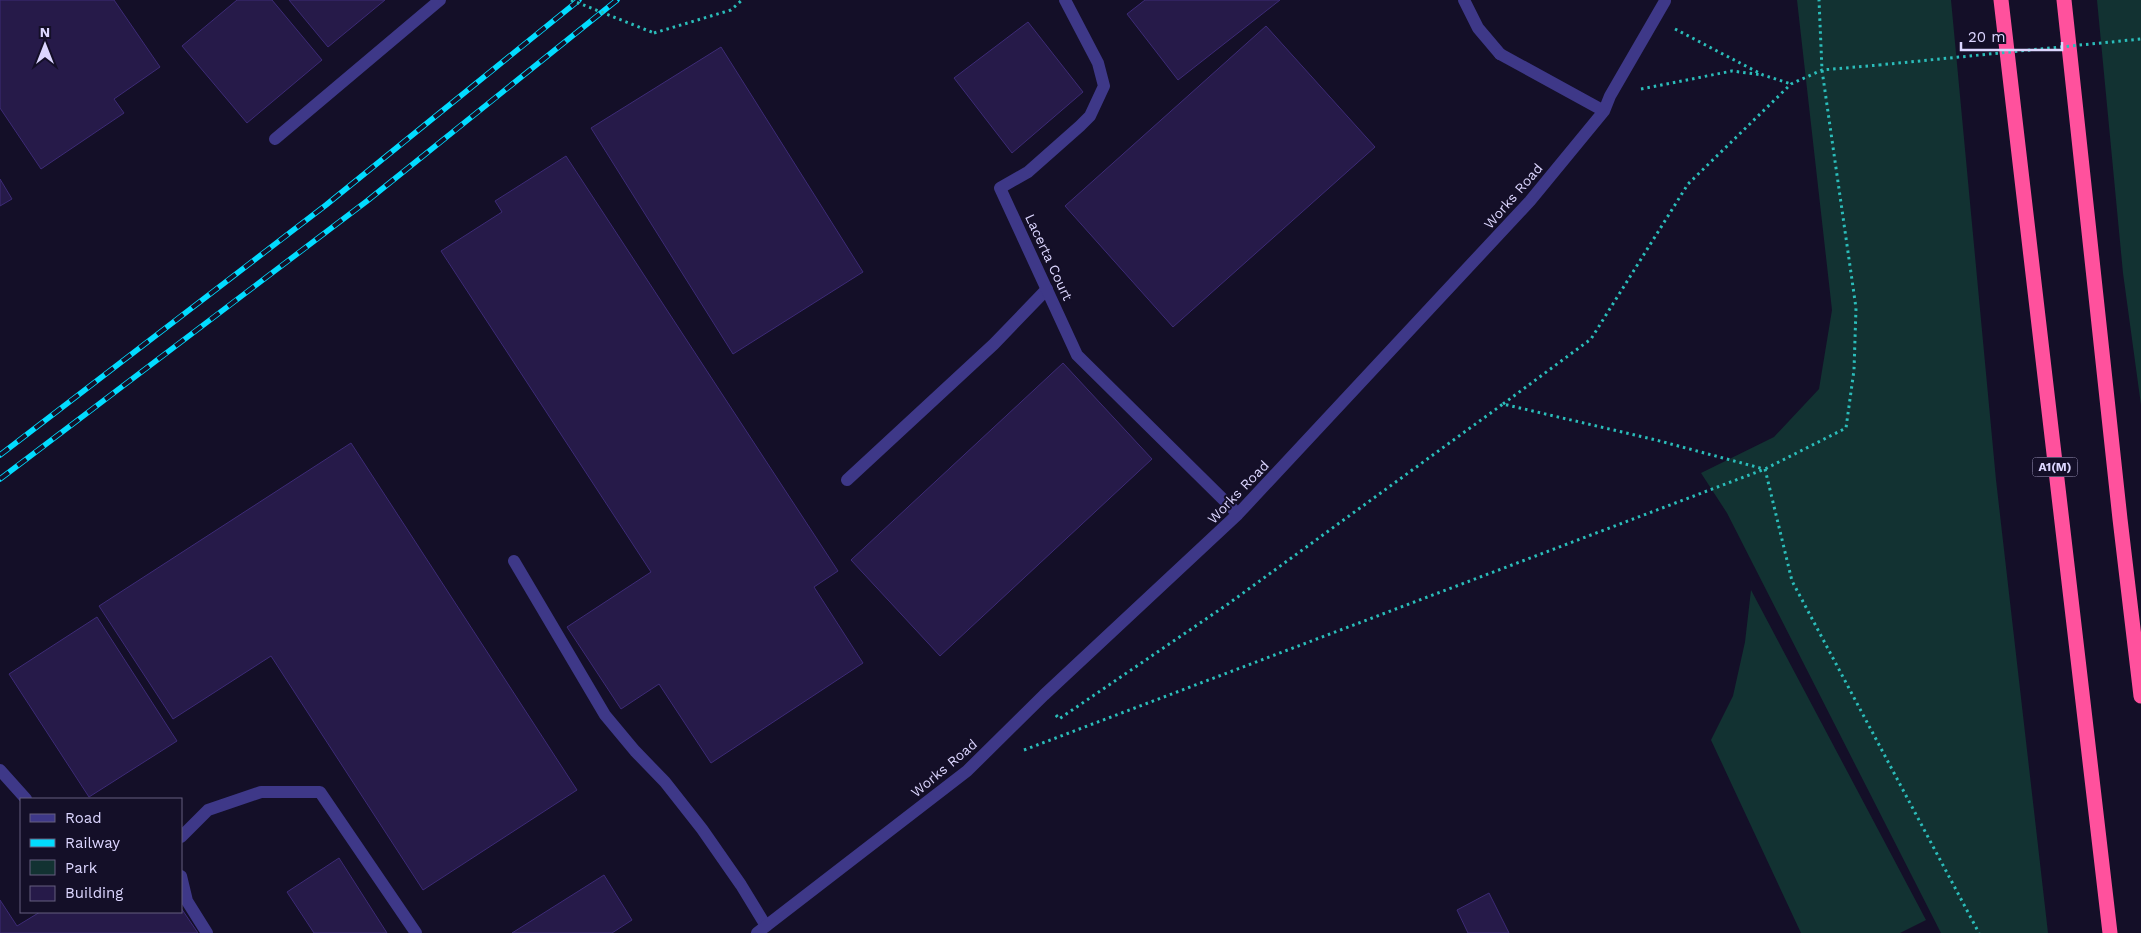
<svg xmlns="http://www.w3.org/2000/svg" width="2141" height="933" font-family="'Work Sans',sans-serif">
<rect width="100%" height="100%" fill="#140f28"/>
<path fill="#123232" d="M1797,0H1951L1996,480L2048,933H1941L1727,513L1701,473L1774,437L1819,389L1832,310Z
M2097,0H2141V405L2123,273Z
M1751,590L1926,920L1900,933H1801L1711,740L1733,696L1745,642Z"/>
<path fill="#261a49" stroke="#3d2b76" d="M0,0H114L160,67L114,99L124,113L41,169L0,108Z
M237,0H272L322,60L247,123L182,46Z
M289,0H385L328,47Z
M1145,0H1280L1178,80L1127,14Z
M1028,22L1083,92L1012,153L954,78Z
M1266,26L1375,147L1173,327L1065,206Z
M721,47L863,272L733,354L591,128Z
M566,156L838,571L814,587L863,663L711,763L659,684L621,709L567,627L651,572L441,251L502,212L495,201Z
M0,179L12,199L0,206Z
M1063,363L1152,459L940,656L851,560Z
M351,443L577,790L423,890L271,656L173,719L99,606Z
M97,617L177,741L89,797L9,674Z
M339,858L387,933H314L287,892Z
M604,875L632,920L612,933H512Z
M1489,893L1509,933H1468L1457,910Z
M0,900L17,926L40,912H181V908L198,933H0Z"/>
<g fill="none" stroke-linecap="round" stroke-linejoin="round">
<path stroke="#2bbdba" stroke-width="3" stroke-dasharray="2.5 4" stroke-linecap="butt" d="M1675,29L1763,75L1791,84
M654,33L731,10L742,0
M1641,89L1732,71L1763,75
M1503,404L1591,339L1688,184L1791,84L1822,70L1879,65
M1765,469L1792,581L1979,933
M1056,715L1059,719L1228,604L1503,404L1656,440L1764,469
M1024,750L1765,469L1846,428L1854,370L1856,308L1822,70L1819,0"/>
<path stroke="#3e3888" stroke-width="12" d="M1464,0L1478,28L1500,54
M275,139L440,0
M847,480L994,344L1047,289
M514,561L605,715L635,751L665,782L702,829L741,885L766,926
M0,770L26,799
M181,837L208,810L261,792H320L416,933
M181,876L187,901L207,933"/>
<path stroke="#3e3888" stroke-width="12" d="M1065,0L1098,63L1104,86L1090,116L1080,126L1028,172L1000,188L1077,355L1238,514
M1500,54L1604,111
M757,933L967,771L1044,695L1238,514L1530,201L1604,111L1610,96L1665,1"/>
<path stroke="#ff519d" stroke-width="15" d="M2001,0L2110,933
M2064,0L2120,519L2141,696"/>
<defs>
<path id="rail" d="M0,455L326,205L579,0
M0,479L367,201L617,0"/>
</defs>
<use href="#rail" stroke="#02dcff" stroke-width="5.5"/>
<use href="#rail" stroke="#140f28" stroke-width="4" stroke-dasharray="11" stroke-linecap="butt"/>
<path stroke="#2bbdba" stroke-width="3" stroke-dasharray="2.5 4" stroke-linecap="butt" d="M571,0L654,33
M1879,65L2141,39"/>
</g>
<g text-anchor="middle" stroke-width="4" stroke-linejoin="round" paint-order="stroke">
<rect fill="#140f28" stroke="#a09abe" stroke-width="1" x="2032.5" y="457.5" width="45" height="19" rx="4"/>
<g font-size="12" font-weight="bold" fill="#dcd6ff">
<text x="2055" y="471">A1(M)</text>
</g>
<g font-size="14" fill="#dcd6ff" stroke="#140f28">
<text transform="translate(1513 196) rotate(-49)" y="5">Works Road</text>
<text transform="translate(1049 257) rotate(65)" y="5">Lacerta Court</text>
<text transform="translate(1238 492) rotate(-46)" y="5">Works Road</text>
<text transform="translate(944 768) rotate(-40)" y="5">Works Road</text>
</g>
</g>
<rect x="20" y="798" width="162" height="115" fill="#140f28" stroke="#645f7e"/>
<rect x="30" y="814" width="25" height="8" fill="#3e3888" stroke="#645f7e"/>
<text x="65" y="823" font-size="15" fill="#dcd6ff">Road</text>
<rect x="30" y="839" width="25" height="8" fill="#02dcff" stroke="#645f7e"/>
<text x="65" y="848" font-size="15" fill="#dcd6ff">Railway</text>
<rect x="30" y="860" width="25" height="15" fill="#123232" stroke="#645f7e"/>
<text x="65" y="873" font-size="15" fill="#dcd6ff">Park</text>
<rect x="30" y="886" width="25" height="15" fill="#261a49" stroke="#645f7e"/>
<text x="65" y="898" font-size="15" fill="#dcd6ff">Building</text>
<g transform="translate(45 45)" stroke="#140f28" stroke-width="4" paint-order="stroke">
<path d="M0-4L9 19L0 12L-9 19Z" fill="#dcd6ff"/>
<text y="-8" font-size="14" font-weight="bold" text-anchor="middle" fill="#dcd6ff">N</text>
</g>
<path d="M1961 42v8h101v-8" fill="none" stroke="#dcd6ff" stroke-width="2.5"/>
<text x="1968" y="42" font-size="15" fill="#dcd6ff" stroke="#140f28" stroke-width="4" paint-order="stroke">20 m</text>
</svg>
